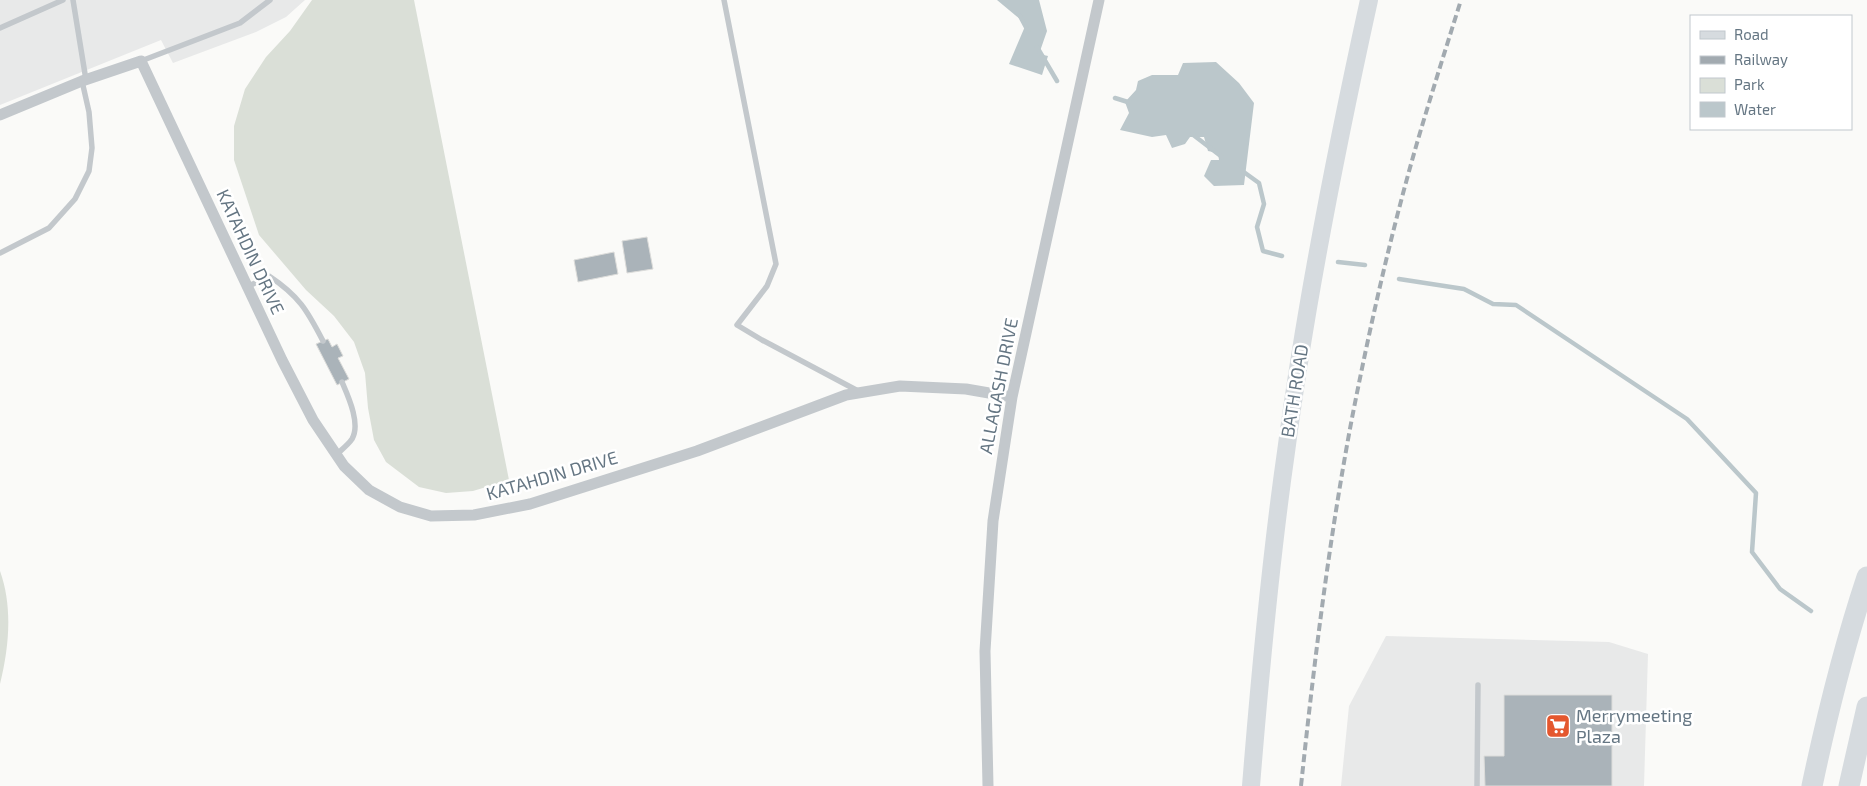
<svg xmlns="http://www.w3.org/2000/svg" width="1867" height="786" font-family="'Exo 2',sans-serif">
<rect width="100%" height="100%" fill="#fafaf8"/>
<path fill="#e8e9e9" d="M0,0H305L286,17L256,32L173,63L161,40L0,105Z
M1386,636L1609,642L1648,654L1644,786H1341L1349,706Z"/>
<path fill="#dadfd7" d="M312,0H414L509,480L473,491L446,493L419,487L386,462L374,440L368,408L365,373L354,342L334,316L306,290L259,235L234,160V126L245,89L266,57L290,31Z
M0,571C13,607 9,648 0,684Z"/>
<path fill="#bbc7cb" d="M997,0H1039L1047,31L1039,54L1048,56L1042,75L1009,64L1026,24Z
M1216,62L1239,83L1254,103L1244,185L1214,186L1204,176L1211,160H1219L1218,153L1208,151L1204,137H1190L1185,144L1172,148L1166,135L1152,137L1120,130L1129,113L1125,102L1136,90L1138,81L1152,75H1178L1183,63Z"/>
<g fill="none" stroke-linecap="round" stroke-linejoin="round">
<path stroke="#bbc7cb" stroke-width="4.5" d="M1020,16L1028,31
M1037,47L1057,81
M1115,98L1131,103
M1192,134L1222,157
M1241,170L1259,183L1264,204L1257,227L1263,251L1282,256
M1338,262L1365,265
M1399,279L1464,289L1493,304L1516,305L1687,419L1756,493L1752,552L1780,589L1811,611"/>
</g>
<path fill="#aab3b9" stroke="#dcdcda" d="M647,237L653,269L627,273L622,241Z
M614,252L618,274L578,282L574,260Z
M328,339L332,347L337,344L343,356L338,358L349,379L337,385L316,344Z
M1504,695H1612V786H1485L1484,756H1504Z"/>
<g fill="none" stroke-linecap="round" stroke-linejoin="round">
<path stroke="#c3c8cc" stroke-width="5.5" d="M73,0L86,80
M724,0L776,264L767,286L737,325L762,340L860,392
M0,28L63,0
M141,61L240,23L270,0
M0,253L49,228L75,199L89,171L92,148L89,112L82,81
M247,287L269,276C299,296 307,310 323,341
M336,455C341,450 348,445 352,439C361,424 348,396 342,382
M1477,786L1478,685"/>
<path stroke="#c3c8cc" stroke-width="11" d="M0,115L82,81L141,61L282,360L313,420L344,466L369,490L400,507L431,516L474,515L530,504L697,451L846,395L900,386L966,389L1012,397
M988,786L985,651L993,521L1012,397L1099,0"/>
<path stroke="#d6dbdf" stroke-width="18" d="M1251,786C1260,674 1270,563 1286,452C1306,300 1336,150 1369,0"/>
<path stroke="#d6dbdf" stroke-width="21" d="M1812,786C1827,715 1844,646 1867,577
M1849,786L1867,707"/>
<path stroke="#a2aab0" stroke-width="4" stroke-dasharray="8 4" stroke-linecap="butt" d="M1301,786C1314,663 1329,540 1352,418C1370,326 1391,233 1417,143C1431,95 1446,48 1461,0"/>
</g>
<defs>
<symbol id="supermarket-square" viewBox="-11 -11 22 22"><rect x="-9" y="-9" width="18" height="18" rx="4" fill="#e4572e" stroke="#fff"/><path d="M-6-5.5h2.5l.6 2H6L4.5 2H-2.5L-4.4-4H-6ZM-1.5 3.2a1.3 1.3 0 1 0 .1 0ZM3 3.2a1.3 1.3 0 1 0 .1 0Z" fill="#fff"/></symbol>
</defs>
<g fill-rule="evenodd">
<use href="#supermarket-square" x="1544" y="712" width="28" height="28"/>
</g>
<g text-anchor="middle" stroke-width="5" stroke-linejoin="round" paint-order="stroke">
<g font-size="18" fill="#657683" stroke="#fff">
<text transform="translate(250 252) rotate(65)" y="6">KATAHDIN DRIVE</text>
<text transform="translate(999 386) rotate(-79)" y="6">ALLAGASH DRIVE</text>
<text transform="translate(1295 391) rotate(-81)" y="6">BATH ROAD</text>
<text transform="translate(552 476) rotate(-16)" y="6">KATAHDIN DRIVE</text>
</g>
<g font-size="18" fill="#657683" stroke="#fff" text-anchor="start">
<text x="1576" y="722">Merrymeeting<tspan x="1576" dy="21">Plaza</tspan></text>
</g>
</g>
<rect x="1690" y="15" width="162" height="115" fill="#ffffff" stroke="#c1c8cd"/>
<rect x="1700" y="31" width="25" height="8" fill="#d6dbdf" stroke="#c1c8cd"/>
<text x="1734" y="40" font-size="15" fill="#657683">Road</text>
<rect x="1700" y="56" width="25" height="8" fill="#a2aab0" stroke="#c1c8cd"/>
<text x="1734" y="65" font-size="15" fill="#657683">Railway</text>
<rect x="1700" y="78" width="25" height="15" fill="#dadfd7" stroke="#c1c8cd"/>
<text x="1734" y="90" font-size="15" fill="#657683">Park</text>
<rect x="1700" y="102" width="25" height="15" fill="#bbc7cb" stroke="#c1c8cd"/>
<text x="1734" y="115" font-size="15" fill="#657683">Water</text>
</svg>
